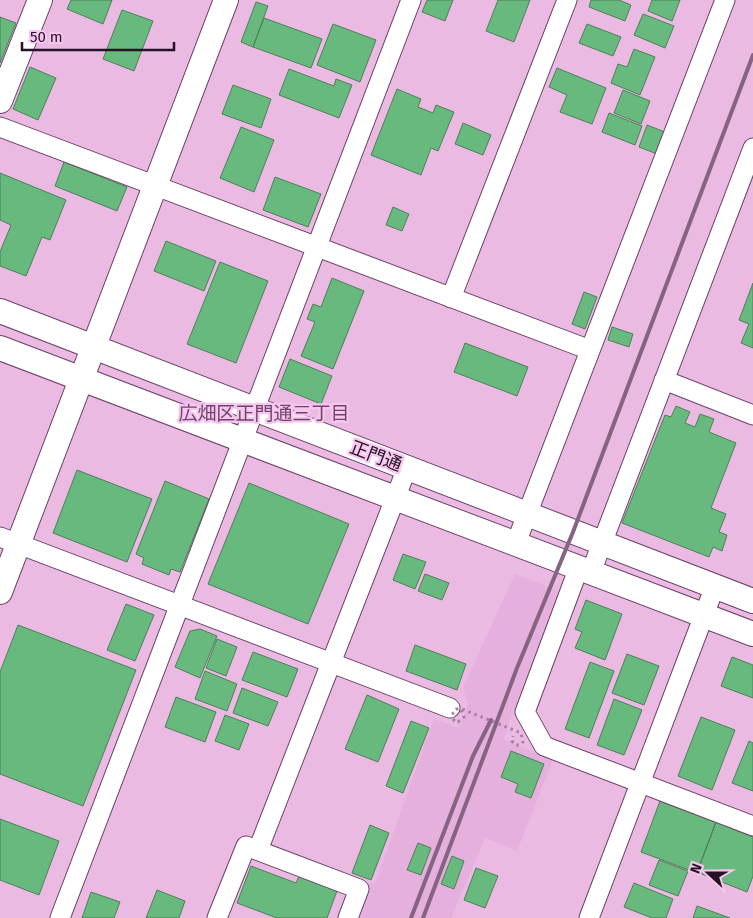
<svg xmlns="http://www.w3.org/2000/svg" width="753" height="918" font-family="'Fira Sans','Noto Sans JP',sans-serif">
<rect width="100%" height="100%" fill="#eabae3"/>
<path fill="#e5afde" d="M515,574L561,592L503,739L553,760L517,851L485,838L451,918H357L370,883L375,884L434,719L459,728L468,704L463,688Z"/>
<path fill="#67b97d" stroke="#4f7f5a" d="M71,0H112L103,24L67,9Z
M427,0H453L445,21L422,12Z
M498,0H530L514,42L486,31Z
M591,0H619L631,5L625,21L589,7Z
M652,0H680L672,21L648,11Z
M256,2L268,6L253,47L241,42Z
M122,10L153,21L134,71L103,59Z
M643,14L674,26L665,48L634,35Z
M0,17L16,23L0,63Z
M264,18L322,39L311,68L253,47Z
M333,24L376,40L360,82L317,65Z
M587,24L621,37L613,56L579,43Z
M634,49L655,57L640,95L611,83L618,64L627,67Z
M30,67L56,78L38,120L13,109Z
M557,68L606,88L592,124L560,112L567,95L549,87Z
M289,69L334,86L336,79L352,85L339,118L279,95Z
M233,85L271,99L261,128L222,114Z
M397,89L421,99L418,107L433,113L436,105L454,112L438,151L431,148L421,175L371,155Z
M623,90L650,101L641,124L614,113Z
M609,113L642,126L635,145L602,132Z
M463,123L491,135L483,155L455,144Z
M647,125L665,132L657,154L639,147Z
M241,127L274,140L254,192L220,178Z
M64,162L127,187L117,211L55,186Z
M0,173L66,200L50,240L42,237L26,276L0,266V252L11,225L0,220Z
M275,177L321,194L308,227L263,210Z
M393,207L409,214L402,231L386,225Z
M166,241L216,261L204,291L154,271Z
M220,262L268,281L236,363L187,344Z
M332,278L364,291L333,369L301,356L315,322L307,319L313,304L321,307Z
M753,283V348L741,343L749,324L739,320Z
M584,292L597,297L585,329L572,324Z
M612,327L633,334L629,347L608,340Z
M465,343L528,367L517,396L454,372Z
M290,359L332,376L321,404L279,387Z
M676,406L690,412L685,423L695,427L700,414L714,419L709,432L736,443L711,508L726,514L719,532L727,535L722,551L713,547L709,557L622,523L665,415L671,417Z
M77,470L152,499L127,562L53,533Z
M165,481L209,499L180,572L171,569L169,575L142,564L144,558L136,554Z
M249,483L349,524L308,624L208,584Z
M403,554L426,562L415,589L393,580Z
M425,574L449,583L442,600L418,591Z
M586,600L622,614L605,660L575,648L582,632L575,629Z
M126,604L154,615L135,661L107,650Z
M18,625L136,670L83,806L0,774V672Z
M200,629L217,636L200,678L175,667L190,631Z
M217,639L237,647L226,676L206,668Z
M415,645L466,664L457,690L406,671Z
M253,652L298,669L287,697L242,680Z
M627,654L659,666L644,705L612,693Z
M732,657L753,665V698L721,686Z
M590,662L614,671L589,738L565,729Z
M205,671L237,684L227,711L195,699Z
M242,688L278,702L268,726L233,713Z
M367,695L399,709L378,762L345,749Z
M176,697L216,712L205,742L165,727Z
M614,699L642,710L624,755L597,745Z
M225,715L249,724L239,750L215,741Z
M701,717L735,730L712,790L678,776Z
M411,721L429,728L403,793L386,786Z
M749,741L753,743V791L732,783Z
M511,751L544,764L531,798L515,792L518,784L501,777Z
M660,801L716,822L697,873L641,852Z
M0,819L59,841L39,895L0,880Z
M716,822L753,837V876L747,892L697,872Z
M370,825L389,833L371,880L352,873Z
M418,843L431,848L421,875L407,870Z
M452,856L464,861L454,889L441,884Z
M659,860L688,871L678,896L649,885Z
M251,866L296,883L299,876L337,891L327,918H277L237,903Z
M476,868L498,876L485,908L464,900Z
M634,883L673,899L666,918H652L624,907Z
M157,890L185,901L179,918H146Z
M91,892L120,902L114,918H82Z
M697,906L730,918H693Z"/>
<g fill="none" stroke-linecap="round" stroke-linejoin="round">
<defs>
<path id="minor" d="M0,127L590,350
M451,298L567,0
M664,380L753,415
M0,537L450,708
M516,543L725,0
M579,567L525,712L544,746L753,826
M591,572L753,148
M258,850L407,468
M60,918L411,0
M217,918L246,846L359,889L348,918
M589,918L715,586"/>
<path id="tertiary" d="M0,101L40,0
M0,311L753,601
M0,348L753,634
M0,592L226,0"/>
</defs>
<use href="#minor" stroke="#6b4367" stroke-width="21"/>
<use href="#tertiary" stroke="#6b4367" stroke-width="26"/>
<use href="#minor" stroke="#fff" stroke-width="19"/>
<use href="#tertiary" stroke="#fff" stroke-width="24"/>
<path stroke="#846480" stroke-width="4" d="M411,918L473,756L491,720
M423,918L517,668L573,532L753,55"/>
<path stroke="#a681a1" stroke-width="3" stroke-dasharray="2.5 4" stroke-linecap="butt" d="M461,710L464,717L458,722L454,721L453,713L456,709H462L521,733L523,742L520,745H515L512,741L513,736"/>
</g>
<g text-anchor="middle" stroke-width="4.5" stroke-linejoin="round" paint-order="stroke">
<g font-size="18" fill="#241322" stroke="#f7c6f0">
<text transform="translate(376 456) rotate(21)" y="6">正門通</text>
</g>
<g font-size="19" fill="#70476b" stroke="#f7c6f0">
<text x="264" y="420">広畑区正門通三丁目</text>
</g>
</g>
<g transform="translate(708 873) rotate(291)" stroke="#f7c6f0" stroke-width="4" paint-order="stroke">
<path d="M0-4L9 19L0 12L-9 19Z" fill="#241322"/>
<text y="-8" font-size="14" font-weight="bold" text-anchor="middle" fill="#241322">N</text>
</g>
<path d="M22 42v8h152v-8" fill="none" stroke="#241322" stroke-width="2.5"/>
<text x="30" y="42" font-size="15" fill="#241322" stroke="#f7c6f0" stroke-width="4" paint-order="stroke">50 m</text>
</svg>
